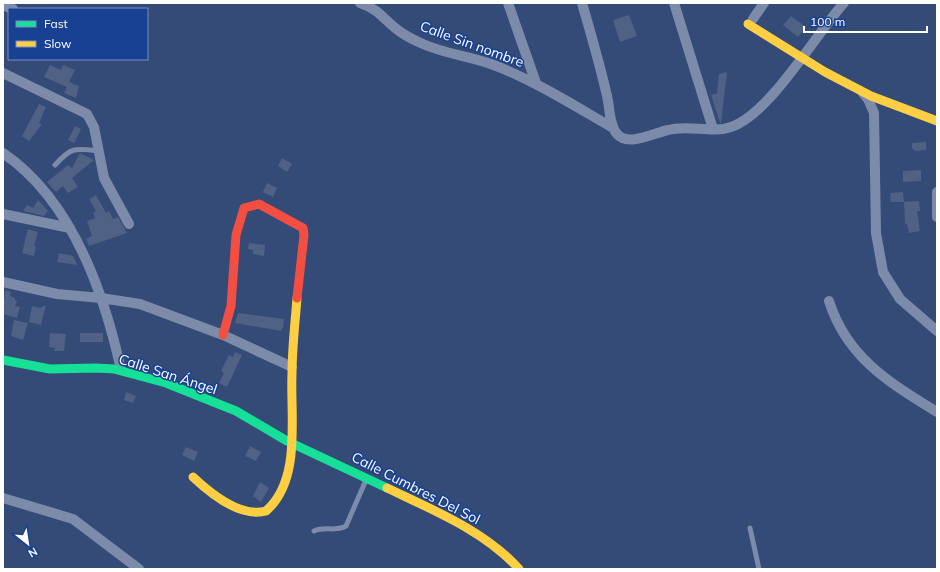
<svg xmlns="http://www.w3.org/2000/svg" width="940" height="572" font-family="Mulish,sans-serif">
<rect width="100%" height="100%" fill="#344a77"/>
<path fill="#4f6185" d="M629,15L637,36L620,42L613,20Z
M791,16L806,27L798,37L783,25Z
M50,65L61,70L63,65L75,70L69,82L79,86L76,98L64,93L67,87L44,77Z
M727,72L721,123H720L711,95L717,93L719,74Z
M39,104L46,107L39,123L42,124L29,141L22,136Z
M75,126L81,129L74,143L68,140Z
M926,142V150L915,151L912,148V143Z
M80,153L94,160L72,178L78,187L68,193L63,186L56,192L47,182L68,165L72,168Z
M282,158L292,164L287,172L278,166Z
M921,170V181L903,182V171Z
M267,183L277,188L273,197L263,192Z
M903,192L904,202H891L890,193Z
M96,195L106,213L109,211L113,219L118,217L127,233L89,246L86,239L92,236L87,221L95,218L93,213L96,211L89,199Z
M38,200L48,211L44,216L23,211L27,205L33,208Z
M919,201L920,211H917L920,231L909,233L907,224H905L904,202Z
M28,229L38,232L34,246H36L34,256L22,253Z
M249,243L265,245L264,256L253,254V250L248,249Z
M59,253L73,256L77,265L57,262Z
M5,290L11,292L10,296L15,298V300L17,301L15,306L20,307L17,318L3,314Z
M46,305L41,325L29,322L32,306L40,308Z
M238,313L284,319L283,328L281,331L235,323Z
M14,320L28,323L23,340L11,336Z
M50,333L66,334L64,351H54L55,348L49,347Z
M80,333H103V342H80Z
M235,352L242,355L227,387L219,383L224,373L221,371L229,355L233,357Z
M126,392L136,396L133,403L124,400Z
M250,446L261,452L256,461L245,456Z
M186,447L198,452L194,461L182,455Z
M260,482L269,488L261,502L253,496Z"/>
<g fill="none" stroke-linecap="round" stroke-linejoin="round">
<path stroke="#7c8baa" stroke-width="5" d="M55,165C71,147 75,148 99,151
M750,528L759,569
M314,531C325,526 335,532 346,526L366,480"/>
<path stroke="#7c8baa" stroke-width="10" d="M360,3C381,10 385,22 402,33C408,37 416,41 423,44C445,54 469,56 491,64C534,80 573,105 613,128
M508,3L536,83
M582,3C591,34 600,65 607,96C610,108 609,125 617,134C628,147 654,133 668,130C689,124 711,134 731,127C770,114 815,35 844,3
M674,3L713,129
M3,5L13,9
M753,19L764,3
M3,73L87,114L94,127L104,178L129,224
M863,93L868,99L874,113L876,233L883,272L900,299L937,331
M3,153C72,200 104,292 121,370
M937,192V217
M3,214L70,228
M3,282L57,294L101,298L140,304L223,335L292,367
M829,301C847,358 890,383 937,412
M3,498L73,519L139,569"/>
<path stroke="#16e098" stroke-width="9" d="M3,360L50,369L96,368L114,369L166,383L236,411L287,441L387,488"/>
<path stroke="#ffcf43" stroke-width="9" d="M748,24L825,72L871,96L937,121
M193,477C211,494 240,518 266,511C302,480 290,416 292,374C292,349 295,324 297,298
M387,488C433,510 485,531 519,569"/>
<path stroke="#f24e42" stroke-width="9" d="M223,335L231,306L236,235L244,208L259,204L303,228L304,235L297,298"/>
</g>
<g text-anchor="middle" stroke-width="3" stroke-linejoin="round" paint-order="stroke">
<g font-size="14" fill="#fff" stroke="#184193">
<text transform="translate(472 44) rotate(20)" y="5">Calle Sin nombre</text>
<text transform="translate(168 374) rotate(18)" y="5">Calle San Ángel</text>
<text transform="translate(416 488) rotate(27)" y="5">Calle Cumbres Del Sol</text>
</g>
</g>
<rect width="940" height="572" fill="none" stroke="#ffffff" stroke-width="8"/>
<rect x="8" y="8" width="140" height="52" fill="#184193" stroke="#748dbe"/>
<rect x="16" y="21" width="20" height="6" fill="#16e098" stroke="#748dbe"/>
<text x="44" y="28" font-size="12" fill="#ffffff">Fast</text>
<rect x="16" y="41" width="20" height="6" fill="#ffcf43" stroke="#748dbe"/>
<text x="44" y="48" font-size="12" fill="#ffffff">Slow</text>
<g transform="translate(28 544) rotate(150)" stroke="#184193" stroke-width="3" paint-order="stroke">
<path d="M0-3L7 15L0 10L-7 15Z" fill="#ffffff"/>
<text y="-6" font-size="11" font-weight="bold" text-anchor="middle" fill="#ffffff">N</text>
</g>
<path d="M804 26v6h123v-6" fill="none" stroke="#ffffff" stroke-width="2"/>
<text x="810" y="26" font-size="12" fill="#ffffff" stroke="#184193" stroke-width="3" paint-order="stroke">100 m</text>
</svg>
